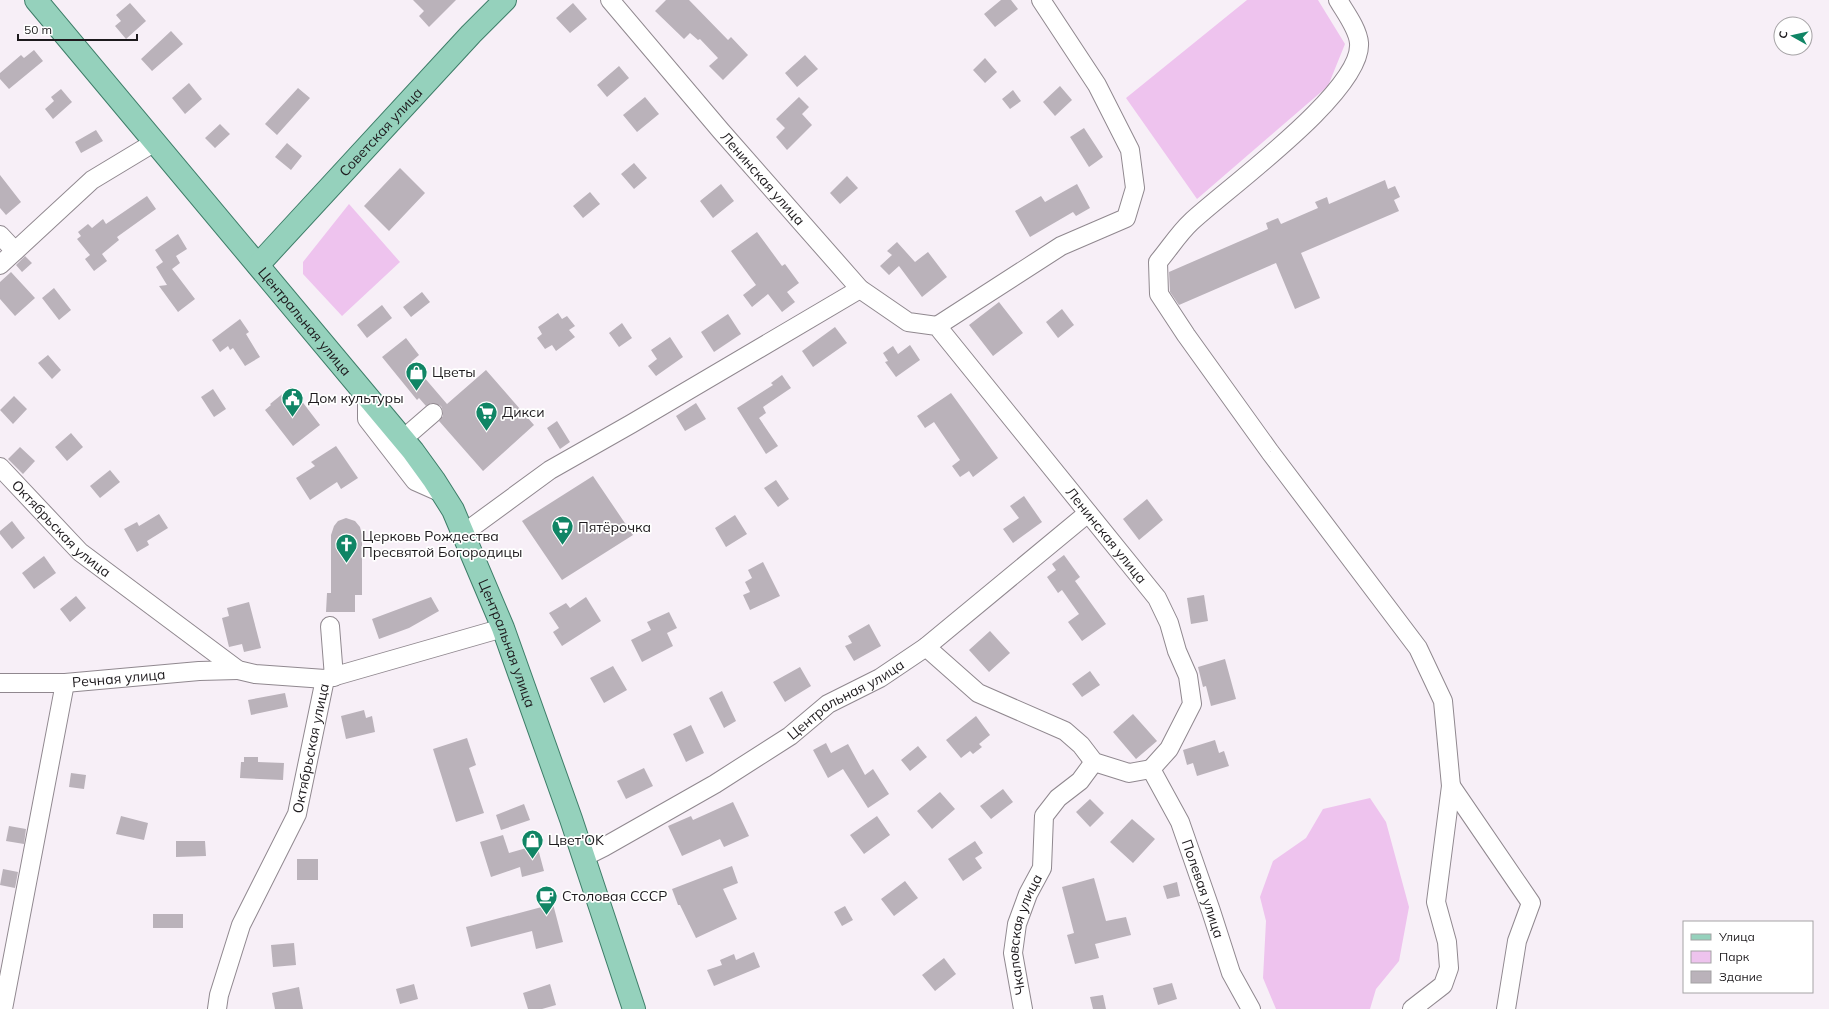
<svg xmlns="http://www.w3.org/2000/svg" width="1829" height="1009" font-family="Mulish,sans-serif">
<rect width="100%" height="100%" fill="#f7eff7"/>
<path fill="#eec3ee" d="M1247,0H1318L1345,44L1328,86L1197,199L1126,98Z
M349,204L400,262L342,316L303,274V262Z
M1370,798L1386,822L1409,907L1399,961L1376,989L1370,1009H1276L1263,978L1266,921L1260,897L1273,861L1306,838L1323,809Z"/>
<path fill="#bab2ba" d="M413,0H456L429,27L419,16L424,11Z
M666,0H689L728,40L731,37L748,55L723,80L709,66L718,58L700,39L698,40L690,33L684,39L655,11Z
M1001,0H1011L1018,9L995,27L984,14Z
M130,3L146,21L126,39L115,26L121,21L116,15Z
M573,3L587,19L570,33L556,18Z
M171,31L183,44L152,71L141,59Z
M34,50L43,61L9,89L0,79V73L21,55L24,58Z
M805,55L818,69L797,87L785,73Z
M985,58L997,72L985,83L973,70Z
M619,66L629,78L607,97L597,85Z
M189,83L202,99L185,114L172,98Z
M1060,86L1072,100L1055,116L1043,102Z
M298,88L310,98L277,135L265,124Z
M61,89L72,102L53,119L45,109L54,101L51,97Z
M1013,90L1021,101L1010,109L1002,99Z
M645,97L659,114L637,132L623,115Z
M799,97L809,107L802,114L812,125L787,150L776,137L785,128L776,119Z
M220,124L230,134L215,148L205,138Z
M1084,128L1103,157L1089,167L1070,137Z
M96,130L103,141L81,153L75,142Z
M287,143L302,156L291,170L275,157Z
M634,163L647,178L634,189L621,174Z
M400,168L425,193L389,231L364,206Z
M0,175L21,202L6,215L0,208Z
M847,176L858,188L840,204L830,193Z
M1385,180L1388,189L1395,186L1400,197L1394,200L1399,211L1301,253L1320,298L1295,309L1276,263L1179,305L1170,292L1169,272L1268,229L1266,223L1278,218L1281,224L1318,208L1315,202L1327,197L1329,204Z
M721,184L734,201L713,218L700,201Z
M1077,184L1090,208L1076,216L1073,212L1030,237L1015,211L1041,196L1045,202Z
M590,192L600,204L583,218L573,206Z
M147,196L156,209L117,237L119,240L102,254L107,261L94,271L85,259L90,255L77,239L81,236L78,232L88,224L92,228L103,219L106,224Z
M757,232L782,266L785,264L799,283L787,292L795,302L782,312L768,294L752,307L743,295L756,285L731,251Z
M178,234L187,249L176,256L180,263L172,269L195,299L178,312L159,286L167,285L156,267L163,262L155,250Z
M897,242L915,262L928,252L947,277L922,297L899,266L889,275L880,266L892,255L887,251Z
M25,256L32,263L22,272L16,265Z
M11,272L35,298L15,316L0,299V282Z
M54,288L71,310L59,320L42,298Z
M422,292L430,302L411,317L403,307Z
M999,302L1023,333L993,356L969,325Z
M382,305L392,318L367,338L357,325Z
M1062,309L1074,325L1058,338L1046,322Z
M558,313L562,319L567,316L575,326L569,330L575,337L556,351L552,345L545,349L537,338L542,334L538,327Z
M728,314L741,334L714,352L701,332Z
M240,319L249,332L246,334L260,357L245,366L233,348L230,350L228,346L220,352L212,340Z
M622,323L632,338L619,347L609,333Z
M835,327L847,343L813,367L802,351Z
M670,337L683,357L656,376L648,366L657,359L651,350Z
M406,338L419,355L411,362L447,404L486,370L534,425L483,471L439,421L443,416V411L441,406L431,403L426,406L419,398L417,400L382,357Z
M910,345L920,360L896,377L885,362L888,361L883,353L893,346L898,354Z
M48,355L61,370L52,379L38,363Z
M782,375L791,388L763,407L766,413L759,418L778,446L766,454L737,408L773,385L771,383Z
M291,387L320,425L293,446L265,410L271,405L270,404Z
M213,389L226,409L214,417L201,397Z
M951,393L998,458L973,477L969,471L960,477L952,466L960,460L934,422L925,428L917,416Z
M14,396L27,409L13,424L0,410Z
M696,403L706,419L685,431L676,416Z
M557,421L570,442L560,449L547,428Z
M71,433L83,447L67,461L55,447Z
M336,446L358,478L341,489L337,482L310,500L296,478L315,466L311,462Z
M20,447L35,461L23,474L8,459Z
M110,470L120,482L100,498L90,486Z
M593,476L633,535L562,580L522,521Z
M776,480L789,499L778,507L764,488Z
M1024,496L1042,522L1013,543L1003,529L1019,518L1010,506Z
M1147,499L1163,520L1139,540L1123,519Z
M159,514L168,528L147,541L149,545L137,552L124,529L137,522L139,526Z
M735,515L747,534L726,547L715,528Z
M346,518L355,521L360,527L362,535V595H355V612H326L327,593H331V535L334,526L338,521Z
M12,521L25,538L12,549L0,534V531Z
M1064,555L1080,577L1075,581L1106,624L1082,641L1068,622L1079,614L1062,590L1058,593L1047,577L1056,570L1052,564Z
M44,556L56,573L34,589L22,573Z
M763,562L780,596L750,610L743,595L750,592L745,582L752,578L748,570Z
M1204,595L1208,621L1191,624L1187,598Z
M76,596L86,608L70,622L60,609Z
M431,597L439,611L409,628L379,639L372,619Z
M586,597L601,621L562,646L553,632L559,628L549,613L566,603L570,608Z
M249,602L261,648L244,652L242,644L229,647L222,618L229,616L227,608Z
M669,612L677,628L667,633L673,646L642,662L631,640L651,630L647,622Z
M869,624L881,646L854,661L845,646L852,643L848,636Z
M990,631L1010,653L989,672L969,650Z
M1225,659L1236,699L1211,706L1206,686L1203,687L1198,667Z
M613,666L627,690L604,703L590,678Z
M800,667L811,686L785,702L773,682Z
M1090,671L1100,685L1082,697L1072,684Z
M722,691L736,721L724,728L709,698Z
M285,693L288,707L251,715L248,700Z
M364,710L366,718L372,716L375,732L346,739L341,716Z
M1133,714L1157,741L1136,759L1113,732Z
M976,716L990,735L979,744L982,747L973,754L970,751L961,758L946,740Z
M691,725L704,753L686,762L673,734Z
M467,738L476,765L469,768L484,813L456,822L433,749Z
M1215,740L1219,753L1224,751L1229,766L1197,776L1193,763L1187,765L1183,750Z
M826,743L831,753L848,744L865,775L873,769L889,794L868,808L843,769L828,778L813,750Z
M918,746L927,757L910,771L901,760Z
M244,757H258V762L284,763L283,780L240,778L241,762H244Z
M644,768L653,786L626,799L617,781Z
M71,773L86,775L84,789L69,787Z
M1003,789L1013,802L991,819L980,806Z
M940,792L955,809L932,829L917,811Z
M1090,799L1104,813L1090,827L1076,812Z
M733,802L749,836L724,847L720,839L682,856L668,826L691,816L693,820Z
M524,804L530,820L501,830L496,815Z
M121,816L148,823L144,840L116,834Z
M877,816L890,835L864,854L850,835Z
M1132,819L1155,839L1133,863L1110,842Z
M9,826L26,829L24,844L6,841Z
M503,835L509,853L537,845L544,871L522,877L520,867L491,877L480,842Z
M176,841H205L206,856L176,857Z
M975,841L983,853L975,858L982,868L963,881L948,859Z
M297,859H318V880H297Z
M732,866L738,883L723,889L737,919L696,938L680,905H678L672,889Z
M3,869L18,872L15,888L0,885Z
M1094,878L1106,921L1126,917L1131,935L1095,944L1099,958L1075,964L1067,935L1074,933L1062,887Z
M905,881L918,898L894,916L881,899Z
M1177,882L1180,896L1167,899L1163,886Z
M553,904L563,942L536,949L532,931L471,947L466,927Z
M845,906L853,920L842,926L834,912Z
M153,914H183V928H153Z
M294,943L296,965L273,967L271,945Z
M754,952L760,967L714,986L707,970L722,965L720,960L734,954L736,960Z
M944,958L956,974L935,991L922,975Z
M1172,983L1177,999L1158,1005L1153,988Z
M414,984L418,999L400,1004L396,989Z
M550,984L556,1005L542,1009H528L523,993Z
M299,987L303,1009H275L272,993Z
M1103,995L1106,1009H1093L1090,997Z"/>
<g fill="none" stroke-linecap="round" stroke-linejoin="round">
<defs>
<g id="minor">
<path id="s1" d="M610,0L721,131L860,289L908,322L937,326L1157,598L1169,623L1177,651L1188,676L1192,704L1169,749L1151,769"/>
<path d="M1338,0C1345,12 1358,29 1359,43C1363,91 1226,189 1191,222C1179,233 1169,249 1158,262L1159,294L1186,335L1270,452L1418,648L1443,701L1451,786L1436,902L1447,942L1449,968L1443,985L1412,1009"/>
<path d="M0,235L15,251"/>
<path d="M0,265L92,180L155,142"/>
<path d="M937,326L1061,246L1126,218L1135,188L1130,150L1097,85L1041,0"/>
<path d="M367,396V419L415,481L442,493"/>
<path d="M403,439L433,413"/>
<path id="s2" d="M0,467L80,552L238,670L255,674L325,679L503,628"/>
<path d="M464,533L550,470L631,424L860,289"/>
<path d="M330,626L334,677"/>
<path d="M926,647L978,693L1065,731L1081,745L1094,762L1129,773L1151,769"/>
<path id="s3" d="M0,683H65L199,671L238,670"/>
<path id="s4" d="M1151,769L1180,822L1211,911L1231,973L1251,1009"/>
<path d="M1451,786L1531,903L1517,941L1506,1009"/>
<path id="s5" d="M584,857L604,847L715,784L790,736L828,704L880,678L926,647L1088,513"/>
<path d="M3,1009L65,683"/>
<path id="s6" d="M217,1009L219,995L241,925L297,814L325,679"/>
<path id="s7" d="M1023,1009L1013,953L1017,924L1028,894L1042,868L1044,816L1058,798L1080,781L1094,762"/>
</g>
<g id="major">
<path id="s8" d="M36,0L413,451L434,480L453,510L503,628L571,819L634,1009"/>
<path id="s9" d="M258,265L471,34L505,0"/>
</g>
</defs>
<use href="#minor" stroke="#90888f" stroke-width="20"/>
<use href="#major" stroke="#3d7d68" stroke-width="24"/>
<use href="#minor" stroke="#fff" stroke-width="18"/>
<use href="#major" stroke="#95d1bc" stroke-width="22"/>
</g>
<defs>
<symbol id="shop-pin" viewBox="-11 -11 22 30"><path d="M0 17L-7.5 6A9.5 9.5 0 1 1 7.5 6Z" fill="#108565" stroke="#fff"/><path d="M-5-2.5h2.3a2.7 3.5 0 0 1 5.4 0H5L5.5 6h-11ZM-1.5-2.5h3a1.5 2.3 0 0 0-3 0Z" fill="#fff"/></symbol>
<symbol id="civic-pin" viewBox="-11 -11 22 30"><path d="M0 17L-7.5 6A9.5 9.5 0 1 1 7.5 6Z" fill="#108565" stroke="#fff"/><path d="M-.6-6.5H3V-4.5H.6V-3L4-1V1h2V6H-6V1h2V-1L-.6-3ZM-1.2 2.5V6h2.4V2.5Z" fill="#fff"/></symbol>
<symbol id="supermarket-pin" viewBox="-11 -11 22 30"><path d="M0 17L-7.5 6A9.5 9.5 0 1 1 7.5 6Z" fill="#108565" stroke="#fff"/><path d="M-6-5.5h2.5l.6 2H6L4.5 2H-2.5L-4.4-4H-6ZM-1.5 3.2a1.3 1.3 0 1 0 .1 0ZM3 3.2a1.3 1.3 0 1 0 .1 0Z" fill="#fff"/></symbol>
<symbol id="church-pin" viewBox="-11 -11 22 30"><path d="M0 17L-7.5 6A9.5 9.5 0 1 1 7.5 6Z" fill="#108565" stroke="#fff"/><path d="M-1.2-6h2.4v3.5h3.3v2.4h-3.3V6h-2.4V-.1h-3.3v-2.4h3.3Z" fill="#fff"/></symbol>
<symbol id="cafe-pin" viewBox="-11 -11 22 30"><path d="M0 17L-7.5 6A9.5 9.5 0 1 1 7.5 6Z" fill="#108565" stroke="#fff"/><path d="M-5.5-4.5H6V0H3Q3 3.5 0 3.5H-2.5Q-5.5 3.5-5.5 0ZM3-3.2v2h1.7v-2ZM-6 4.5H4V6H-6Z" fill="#fff"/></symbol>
</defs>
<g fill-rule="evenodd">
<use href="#shop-pin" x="404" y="360" width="25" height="34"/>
<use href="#civic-pin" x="280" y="386" width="25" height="34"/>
<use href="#supermarket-pin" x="474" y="400" width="25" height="34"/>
<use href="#supermarket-pin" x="550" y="514" width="25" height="34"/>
<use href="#church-pin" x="334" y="532" width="25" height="34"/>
<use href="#shop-pin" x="520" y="828" width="25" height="34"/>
<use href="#cafe-pin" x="534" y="884" width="25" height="34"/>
</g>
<g text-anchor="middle" stroke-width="3.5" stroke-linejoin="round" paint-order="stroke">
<g font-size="14" fill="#1d1a1d" stroke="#fff">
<text dy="5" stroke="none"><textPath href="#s9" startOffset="181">Советская улица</textPath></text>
<text dy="5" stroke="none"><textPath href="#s1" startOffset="235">Ленинская улица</textPath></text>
<text dy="5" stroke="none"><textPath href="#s8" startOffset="419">Центральная улица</textPath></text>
<text dy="5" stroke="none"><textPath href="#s2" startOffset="87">Октябрьская улица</textPath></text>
<text dy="5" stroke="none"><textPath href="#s1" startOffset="739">Ленинская улица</textPath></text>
<text dy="5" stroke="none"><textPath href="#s8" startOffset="803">Центральная улица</textPath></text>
<text dy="5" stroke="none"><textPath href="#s3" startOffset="119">Речная улица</textPath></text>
<text dy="5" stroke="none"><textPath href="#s5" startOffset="306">Центральная улица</textPath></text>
<text dy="5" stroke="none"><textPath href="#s6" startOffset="279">Октябрьская улица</textPath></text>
<text dy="5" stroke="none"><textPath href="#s4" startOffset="131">Полевая улица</textPath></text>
<text dy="5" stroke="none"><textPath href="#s7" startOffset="77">Чкаловская улица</textPath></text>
</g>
<g font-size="14" fill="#1d1a1d" stroke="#fff" text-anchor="start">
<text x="432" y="377">Цветы</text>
<text x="308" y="403">Дом культуры</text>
<text x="502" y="417">Дикси</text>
<text x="578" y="532">Пятёрочка</text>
<text x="362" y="541">Церковь Рождества<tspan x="362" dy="16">Пресвятой Богородицы</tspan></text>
<text x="548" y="845">Цвет'OK</text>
<text x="562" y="901">Столовая СССР</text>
</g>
</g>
<rect x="1683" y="921" width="130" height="72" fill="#ffffff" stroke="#a5a3a5"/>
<rect x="1691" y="934" width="20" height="6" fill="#95d1bc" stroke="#a5a3a5"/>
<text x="1719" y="941" font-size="12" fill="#1d1a1d">Улица</text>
<rect x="1691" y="951" width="20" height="12" fill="#eec3ee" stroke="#a5a3a5"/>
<text x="1719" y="961" font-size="12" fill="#1d1a1d">Парк</text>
<rect x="1691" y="971" width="20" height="12" fill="#bab2ba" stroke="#a5a3a5"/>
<text x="1719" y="981" font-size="12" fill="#1d1a1d">Здание</text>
<g transform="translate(1793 36) rotate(278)"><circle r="19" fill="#ffffff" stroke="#a5a3a5"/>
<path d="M0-3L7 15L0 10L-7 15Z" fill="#108565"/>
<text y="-6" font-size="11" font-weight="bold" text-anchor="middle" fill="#1d1a1d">С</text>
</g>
<path d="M18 34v6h119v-6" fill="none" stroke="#1d1a1d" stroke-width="2"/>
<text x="24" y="34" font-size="12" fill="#1d1a1d" stroke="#ffffff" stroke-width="3" paint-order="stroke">50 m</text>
</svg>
